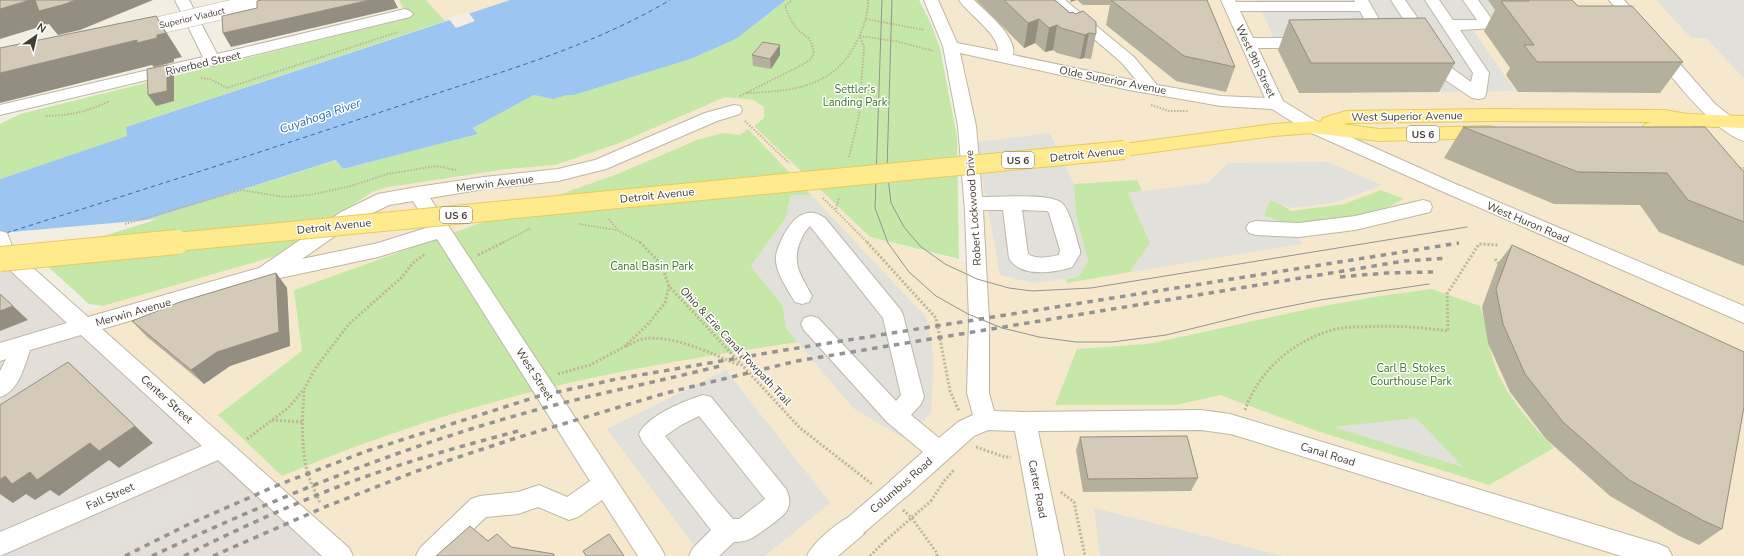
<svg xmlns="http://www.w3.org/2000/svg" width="1744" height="556" font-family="'Nunito Sans',sans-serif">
<rect width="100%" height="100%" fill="#f2efe2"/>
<path fill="#f5e8cc" d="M396,0H510L417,30Z
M931,0H1744V556H340L75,316L103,306L276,256L372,192L389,187L507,169L555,165L617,144L725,97L753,100L764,107V118L754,126L870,237L976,265L967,126Z"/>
<path fill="#e3dfd8" d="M24,259L84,326L340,556H0V266Z"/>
<path fill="#c5e8a9" d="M399,0H426L445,21L126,127L128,136L0,179V124L20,114L409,18Z
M786,0H919L931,24L940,48L957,137L959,259L870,237L754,126L764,118V107L753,100L725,97L617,144L555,165L507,169L389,187L372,192L276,256L103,306L89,304L35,255L337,160L343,169L478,134L473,128L534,95L553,99L568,95H574L691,59L736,39Z
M748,129L811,195H791L786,218L751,266L783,306L786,328L798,342C705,356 611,371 519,395C439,416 359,443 282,476L218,415L302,351L294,290L620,173L697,140L722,133L740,135Z
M1137,180L1142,191L1128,193L1150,243L1130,272L1067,283L1066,279L1078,277L1088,261L1076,216L1074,184Z
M1381,190L1404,199L1355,223L1299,230L1264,215L1270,200L1282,205L1291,211L1344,204Z
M1432,289L1480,306C1487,324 1488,345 1494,363C1504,394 1532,425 1554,448L1489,485L1317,431L1220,395L1176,405H1055L1077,349L1148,344L1313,308L1380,296Z"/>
<path fill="#e2e0db" d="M1256,0H1488L1510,30H1473L1515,91L1439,92L1410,47L1276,42Z
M1656,0H1744V78L1706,38H1691Z
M1050,133L1074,184L1076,216L1088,261L1078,277L1033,283L1000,275L976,142Z
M1328,162L1382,185L1334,203L1292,208L1270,200L1264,215L1289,226L1303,244L1130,272L1150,243L1128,193L1208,183L1228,163Z
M791,195H811L926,317L934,358L931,413L905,439L853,408L786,328L783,306L751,266L786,218Z
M726,370L830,503L765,556H702L607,429Z
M1416,418L1463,467L1333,427Z
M191,485L195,508L104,556H25Z
M1094,508L1283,556H1100Z"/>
<path fill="#9cc6f1" d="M510,0H786L736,39L691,59L574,95H568L553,99L534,95L473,128L478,134L343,169L336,160L0,266V179L127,136L126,127Z"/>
<path fill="#f2efe2" d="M480,8L468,12L475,21L456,28L448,18Z
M158,219L36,257L0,268V233Z"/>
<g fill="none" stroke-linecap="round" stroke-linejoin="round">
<path stroke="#2a6ab1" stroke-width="1" stroke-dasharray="4.5 3.5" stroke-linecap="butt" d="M6,233C143,190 280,146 417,100C503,71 591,47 670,0"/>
<defs>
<path id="minor" d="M175,0H189L217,54L405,9L410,11L413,14L410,17L220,63L213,66L210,65L0,115V105L203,57Z
M924,0H938L957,43L998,51C999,34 968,14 959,0H974C987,13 1017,36 1013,55L1137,81L1122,63L1049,0H1065L1134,57L1157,85L1221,96L1265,98L1221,0H1235L1236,2H1355L1354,0H1368L1392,42L1390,45L1384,47L1378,45L1360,11H1240L1253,38H1306L1312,40L1314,43L1312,46L1306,48H1258L1283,101L1319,123L1451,182L1744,306V323L1439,190L1307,131L1272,109L1221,106L1129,90L960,53L976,126L982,197C998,197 1051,193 1062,203C1071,212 1076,238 1080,250V254L1072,267C1054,273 1020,278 1009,258L1003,210H983L989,320V393L994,411L1025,412L1201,410L1230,414L1659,544L1668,548L1672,556H1621L1244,438L1230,434L1201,430L1038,431L1064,556H1038L1015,431L988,430L974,436L906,497L898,500L890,497L886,489L890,481L923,452L887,422L804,330L801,324L804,318L811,316L818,318L896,401L901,395L883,318L810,226C805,231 802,236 800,242C791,264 802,277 812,296L809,302L802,304L795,302C788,290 778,276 776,262C775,255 778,247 781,241C789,223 804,203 825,218L900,309L903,315L924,397L921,404L911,415L939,438L958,422L973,415L967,393L969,320L965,211L958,126L943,46ZM1022,210L1047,211L1049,213L1060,250L1059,255C1049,257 1037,260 1028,254Z
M1391,0H1405L1453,69L1471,82L1473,73L1425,0H1439L1453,20H1477L1463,0H1478L1496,25L1493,28L1460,30L1489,73L1486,94L1484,98L1478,99L1472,98L1441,77Z
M1609,0H1624L1644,23L1647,26L1644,29L1639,31L1634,29Z
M1660,46L1666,48L1715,104L1744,127V141C1715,133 1670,76 1652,51L1654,48Z
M734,105L740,106L742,110L740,114L717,121L606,169L558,181L484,189L430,198L661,548L665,556H638L602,500L578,517L569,520L538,507L518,514L486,517L446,556H416L420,548L471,499L480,496L518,492L539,485L567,497L590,481L437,239L378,257L266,281L102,329L349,548L353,556H322L218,460L0,556V532L202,446L81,335L30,350C24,367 19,391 0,397V371L6,359L0,361V343L67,323L0,261V231L7,233L14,251L88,317L259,268L341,212L378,194L417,187L484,177L558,169L595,160L705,113ZM413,201L429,227L378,243L302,259L355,222L389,205Z
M1423,200L1430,202L1432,207L1430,212L1355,230L1299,237L1256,235L1249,233L1246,228L1249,223L1256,221L1299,223L1355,216Z
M703,395L711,397L786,489C790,497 791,506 785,513C780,519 759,534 752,538C746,541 740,542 734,542L719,556H689L693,548L711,530L642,441L639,434C647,416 684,401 703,395ZM699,416L765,499L739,519H733L717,501L665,436L681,425Z
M856,514L865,517L868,525L865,533L838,556H807C814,541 841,519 856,514Z"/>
<path id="major" d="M1493,109L1664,110L1688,114L1744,116V128L1692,126C1681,136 1659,136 1645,132L1642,128L1645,124L1651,122L1493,121L1347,123L1343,124L1379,129L1489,126L1496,128L1499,132L1496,136L1489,138L1379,141L1313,133L1274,136L1124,156L1117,155L1114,150L1117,145L1124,144L1274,124L1313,121L1321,122L1323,118L1346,111Z"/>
</defs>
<use href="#minor" stroke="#bdb7a5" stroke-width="2"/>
<use href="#major" stroke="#e6cb5c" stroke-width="2"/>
<path stroke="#bfb596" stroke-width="2" stroke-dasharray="1.5 1.5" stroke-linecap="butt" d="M866,19L925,30
M860,36L895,41L934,51
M201,78L210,79L227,88L398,32
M747,93C795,91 836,87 858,39C864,26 868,14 868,0
M740,96L798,67L810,60L814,54C811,33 805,39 795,26C790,20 788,13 785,6L792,0
M1151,105L1169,111H1188
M46,116C74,115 85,112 110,101
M745,121L789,163
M849,157L859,116L864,47L860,36
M1737,168H1744
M823,198L868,243
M836,209L839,197
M609,219L617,229
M125,224L242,190L284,197L310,195L351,186L387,174L436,166L457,170
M579,224L617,230L641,243
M502,243L531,228"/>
<path stroke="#bfb596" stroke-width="3" stroke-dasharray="2 2" stroke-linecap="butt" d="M640,242L661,264L669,286L800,428L872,484
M867,242L936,318L950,391L959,411
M478,255L504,242
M1495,259L1498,263
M626,346C632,344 637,340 643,339C673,334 712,354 739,365
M558,374L590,365L624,347L648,324L665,303L669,286
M304,391C302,417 301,446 307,471C310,482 316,493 320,503
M1245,410C1260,368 1297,337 1341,328C1348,327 1355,327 1362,327C1391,325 1419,327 1448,331L1447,294L1479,244L1499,245
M272,420L302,422
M247,439L288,408L304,389L317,366L349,324L402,277L413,263L425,254
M976,447L1005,457H1011
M1061,492L1074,502L1085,556
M931,501L944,481L954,470
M903,510L911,517L937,553V556
M870,556L885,541"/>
<use href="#minor" fill="#fff" fill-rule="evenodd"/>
<use href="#major" fill="#ffea8e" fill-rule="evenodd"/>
<path stroke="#939393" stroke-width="1" d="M882,0L875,208L888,243L909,272L936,296L968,314L1002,328L1039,337L1076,342H1112L1166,335L1255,313L1320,300L1429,284
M892,0L887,169L891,203L904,227L920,246L945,264L977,279L1009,288L1032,291L1091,288L1467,227"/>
<path stroke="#939393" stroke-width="3.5" stroke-dasharray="5.5 5.5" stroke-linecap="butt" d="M1340,277L1386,273L1433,272
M125,556L187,525L278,485L367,451L539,396L617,379L779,351L1459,243
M152,556C271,500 391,451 518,415C584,396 653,383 720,366
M184,556C250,523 318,492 388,469C432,454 477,442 522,430
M213,556L327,506L417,471L513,439L666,393L797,361L1404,261L1448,258"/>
<defs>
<path id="minor-bridge-far1" d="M135,31L268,0"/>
<path id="minor-bridge" d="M856,525L898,489"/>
<path id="major-bridge-far1" d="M166,243L1124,150"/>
<path id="major-bridge" d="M0,259L177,242"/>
</defs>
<use href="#minor-bridge-far1" stroke="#bdb7a5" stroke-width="18" stroke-linecap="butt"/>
<use href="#minor-bridge" stroke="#bdb7a5" stroke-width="24" stroke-linecap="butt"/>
<use href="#major-bridge-far1" stroke="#e6cb5c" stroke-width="20" stroke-linecap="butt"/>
<use href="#major-bridge" stroke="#e6cb5c" stroke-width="26" stroke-linecap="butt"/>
<path stroke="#bfb596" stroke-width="3" stroke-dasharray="2 2" stroke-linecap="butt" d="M885,541L931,501"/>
<use href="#minor-bridge-far1" stroke="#fff" stroke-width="17"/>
<use href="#minor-bridge" stroke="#fff" stroke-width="22"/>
<use href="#major-bridge-far1" stroke="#ffea8e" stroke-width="18"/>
<use href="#major-bridge" stroke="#ffea8e" stroke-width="24"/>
</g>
<path fill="#b5af9d" d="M976,0H1055L1096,34L1091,59L1084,58L1080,59L1057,53L1053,50L1045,52L1035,43L1024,48Z
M1077,0H1207L1235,67L1226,92L1176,81L1106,25L1110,5H1083Z
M1488,0H1572L1578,6L1683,62L1660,93L1518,92L1506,75L1510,68L1484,31L1495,10Z
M1289,20L1455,63L1439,92L1299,93L1278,50Z
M752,55H780L771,69L753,66Z
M1463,127L1744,171V266L1659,232L1640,205L1554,204L1444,158Z
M1512,245L1722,529L1699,545L1679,536L1610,496L1546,439L1510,392L1488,343L1482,307L1498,263Z
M276,273L287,288L290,346L230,366L204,384L146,336L132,321Z
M1080,437L1198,478L1191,491L1083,492L1076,450Z"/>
<path fill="#948e80" d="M30,0H153L80,30L58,35L49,24L0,39V9Z
M370,0H394L398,8L231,47L223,33Z
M1071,0H1077L1070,2Z
M156,16L182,57L174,59V62L154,67L152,65L0,103V73L157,35Z
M1039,19L1035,43L1024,48L1028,23Z
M1057,25L1053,50L1045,52L1049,28Z
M1089,33L1084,58L1080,59L1085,35Z
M780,45V55L771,69L770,59Z
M167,65L174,75V101L156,106L148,95Z
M276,273L287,288L290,346L230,366L204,384L191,370Z
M13,306L28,320L0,331V311Z
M68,362L153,443L119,468L109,460L59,496L50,490L35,500L26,494L13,503L0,494V480Z"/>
<path fill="#d3cbb7" stroke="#948e80" d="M0,0H30L0,9Z
M35,0H76L62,5L39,11Z
M262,0H370L223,33L222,16L257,8V1Z
M1004,0H1055L1070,13L1073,12L1075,14L1083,11L1096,22V34L1089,33L1085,35L1061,28L1057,25L1049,28L1039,19L1028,23Z
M1111,0H1207L1235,67L1184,56Z
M1528,0H1572L1578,6H1632L1683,62H1537L1524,45H1534L1501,1H1529Z
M156,16L166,33L157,35V38L137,43V40L0,73V48Z
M1425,18L1455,63H1311L1289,20Z
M763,42L780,45L770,59L752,55Z
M167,65V91L148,95L147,69Z
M1463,127H1705L1742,170L1744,171V222L1688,200L1667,173L1578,172Z
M1512,245L1744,352V407L1722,529L1702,520L1629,480L1563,422L1525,374L1503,324L1496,289Z
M276,273L279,332L217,352L191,370L132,321L180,302Z
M0,294L13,306L0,311Z
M68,362L135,426L99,451L90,443L37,480L30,472L12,484L5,476L0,480V405Z
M1187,436L1198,478L1088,479L1080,437Z
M470,526L488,541L497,534L511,547L554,554V556H436Z
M609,534L624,556H586L583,551Z"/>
<g text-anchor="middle" stroke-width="3" stroke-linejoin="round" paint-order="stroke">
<g font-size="9" fill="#433e33" stroke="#fff">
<text transform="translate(192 18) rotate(-13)" y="3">Superior Viaduct</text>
</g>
<g fill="#fff" stroke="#7b7870" stroke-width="1">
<rect x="1407" y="126" width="32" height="16" rx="3"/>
<rect x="1002" y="152" width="32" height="16" rx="3"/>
<rect x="440" y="207" width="32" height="16" rx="3"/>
</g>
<g font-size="10" font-weight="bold" fill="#433e33">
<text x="1423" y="138">US 6</text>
<text x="1018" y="164">US 6</text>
<text x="456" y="219">US 6</text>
</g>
<g font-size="11" fill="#433e33" stroke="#fff">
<text transform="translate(1256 61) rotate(65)" y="4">West 9th Street</text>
<text transform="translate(203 63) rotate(-13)" y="4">Riverbed Street</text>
<text transform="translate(1113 80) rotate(11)" y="4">Olde Superior Avenue</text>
<text transform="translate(1407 116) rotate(-1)" y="4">West Superior Avenue</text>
<text transform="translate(1087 154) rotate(-6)" y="4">Detroit Avenue</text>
<text transform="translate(495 183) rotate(-7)" y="4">Merwin Avenue</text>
<text transform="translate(657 195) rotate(-6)" y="4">Detroit Avenue</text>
<text transform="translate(973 208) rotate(-94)" y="4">Robert Lockwood Drive</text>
<text transform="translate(1528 222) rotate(23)" y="4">West Huron Road</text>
<text transform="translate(334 226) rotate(-6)" y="4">Detroit Avenue</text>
<text transform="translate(133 312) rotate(-16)" y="4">Merwin Avenue</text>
<text transform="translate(736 346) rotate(47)" y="4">Ohio &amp; Erie Canal Towpath Trail</text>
<text transform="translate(535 374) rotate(57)" y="4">West Street</text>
<text transform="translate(167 399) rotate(42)" y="4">Center Street</text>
<text transform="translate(1328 454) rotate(17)" y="4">Canal Road</text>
<text transform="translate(901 485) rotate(-41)" y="4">Columbus Road</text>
<text transform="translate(1038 489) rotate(79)" y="4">Carter Road</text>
<text transform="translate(110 496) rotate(-24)" y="4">Fall Street</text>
</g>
<g font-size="11" fill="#3c7625" stroke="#fff">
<text x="855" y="93">Settler's<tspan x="855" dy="13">Landing Park</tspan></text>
<text x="652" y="270">Canal Basin Park</text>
<text x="1411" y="372">Carl B. Stokes<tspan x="1411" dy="13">Courthouse Park</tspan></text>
</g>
<g font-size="12" font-style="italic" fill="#2a6ab1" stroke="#fff">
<text transform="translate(320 116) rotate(-19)" y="4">Cuyahoga River</text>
</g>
</g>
<g transform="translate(36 36) rotate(34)" stroke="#ffffff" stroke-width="3" paint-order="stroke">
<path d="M0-3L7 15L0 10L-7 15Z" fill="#433e33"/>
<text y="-6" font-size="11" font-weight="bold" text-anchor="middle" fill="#433e33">N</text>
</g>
</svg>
